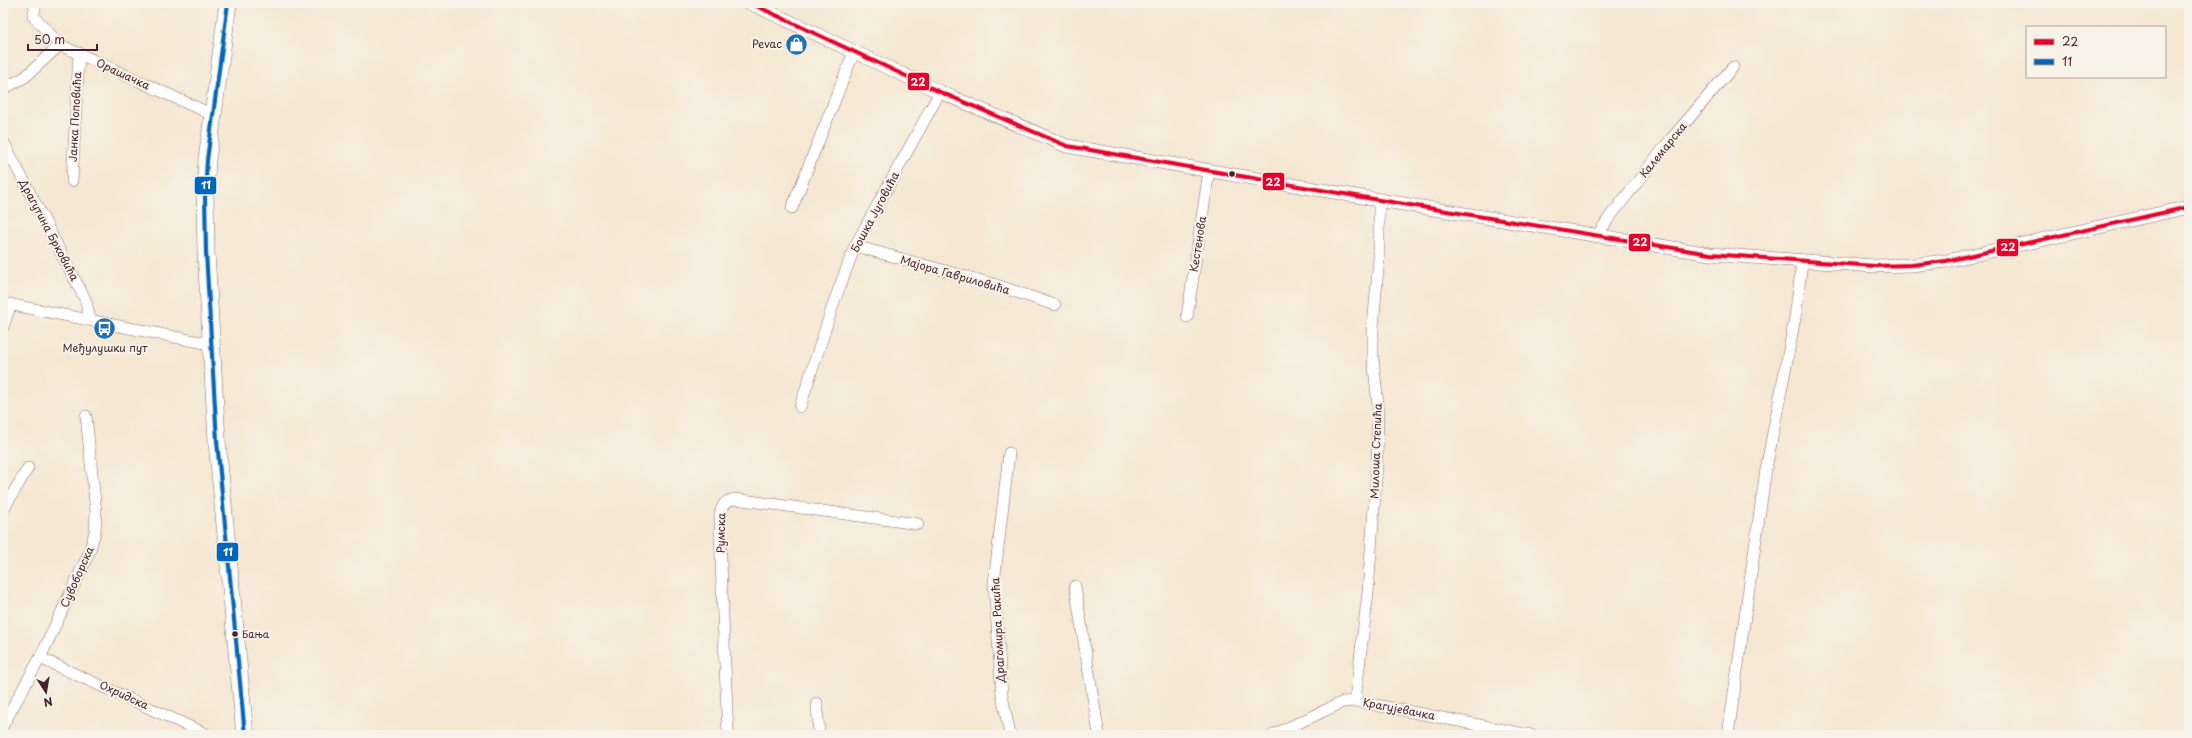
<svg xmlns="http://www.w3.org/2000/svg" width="2192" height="738" font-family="'Playpen Sans',sans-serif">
<rect width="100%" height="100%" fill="#f7f3e8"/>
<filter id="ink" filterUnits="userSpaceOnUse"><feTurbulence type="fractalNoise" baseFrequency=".025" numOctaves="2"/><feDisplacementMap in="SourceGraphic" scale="8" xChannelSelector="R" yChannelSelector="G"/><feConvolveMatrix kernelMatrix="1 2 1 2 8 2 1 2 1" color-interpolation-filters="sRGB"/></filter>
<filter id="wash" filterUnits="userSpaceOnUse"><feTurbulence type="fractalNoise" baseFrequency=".012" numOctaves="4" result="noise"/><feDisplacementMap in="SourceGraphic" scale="16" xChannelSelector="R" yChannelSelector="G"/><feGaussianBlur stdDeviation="0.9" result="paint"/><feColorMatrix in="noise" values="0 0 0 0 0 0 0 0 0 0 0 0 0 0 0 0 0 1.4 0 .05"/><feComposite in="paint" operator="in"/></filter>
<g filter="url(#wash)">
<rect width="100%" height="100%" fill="#f5e7d2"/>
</g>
<g filter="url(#ink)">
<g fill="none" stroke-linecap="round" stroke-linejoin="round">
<defs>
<path id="minor" d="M33,3L36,5L33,16L60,45L213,115
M7,87L25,77L60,45
M3,141L86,301L90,320
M72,181L79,53
M792,208L854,52
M1597,236L1609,218L1672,138L1733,67
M855,246L993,284L1055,305
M3,303L210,344
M1187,317L1209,171
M3,327L11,304
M800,407L834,302L855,246L940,92
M1009,453L994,583L1002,695L1010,735
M3,510L28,468
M1075,586L1099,735
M40,658L208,735
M1355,701L1368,592L1377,465L1378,405L1373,358V327L1379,258V200
M817,703L819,735
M3,725L40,658L89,553L95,532L96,512L86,416
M728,735C725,661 721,588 720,514C722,505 725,501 735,499L918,524
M1273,735L1343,702L1355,701L1531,735
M1728,735L1766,469L1795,318L1802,262"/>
<path id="tertiary" d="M750,3L940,92L1067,146L1379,200L1710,254L1874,266L1912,265L1946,261L2189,207"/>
<path id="primary" d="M228,3L207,160L205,195L206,252L217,441L245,735"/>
</defs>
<use href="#minor" stroke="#866565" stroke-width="12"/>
<use href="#tertiary" stroke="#866565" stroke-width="14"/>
<use href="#primary" stroke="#866565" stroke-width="18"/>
<use href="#minor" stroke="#fff" stroke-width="11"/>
<use href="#tertiary" stroke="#fff" stroke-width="13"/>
<use href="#primary" stroke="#fff" stroke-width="17"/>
<defs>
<path id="bus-1" d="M750,3L940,92L1067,146L1379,200L1710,254L1874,266L1912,265L1946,261L2189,207"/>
<path id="bus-2" d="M228,3L207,160L205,195L206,252L217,441L245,735"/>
</defs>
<use href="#bus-1" stroke="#f7f3e8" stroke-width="7"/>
<use href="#bus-2" stroke="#f7f3e8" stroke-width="7"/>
<use href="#bus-1" stroke="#e4002b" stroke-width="4"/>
<use href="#bus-2" stroke="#0065bd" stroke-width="4"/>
</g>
</g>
<defs>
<symbol id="shop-disc" viewBox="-11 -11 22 22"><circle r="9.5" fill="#1f6fb2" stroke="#f7f3e8"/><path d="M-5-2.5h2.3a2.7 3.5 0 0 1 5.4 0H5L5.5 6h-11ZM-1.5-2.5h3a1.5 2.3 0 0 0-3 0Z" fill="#fff"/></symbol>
<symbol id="bus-disc" viewBox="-11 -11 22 22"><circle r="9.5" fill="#1f6fb2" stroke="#f7f3e8"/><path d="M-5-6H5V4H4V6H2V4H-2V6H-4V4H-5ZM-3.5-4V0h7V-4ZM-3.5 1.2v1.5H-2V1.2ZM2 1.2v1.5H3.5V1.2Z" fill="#fff"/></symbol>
</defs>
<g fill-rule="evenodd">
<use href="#shop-disc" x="784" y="32" width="25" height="25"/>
<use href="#bus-disc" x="92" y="316" width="25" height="25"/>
</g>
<g fill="#4a1f2b" stroke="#f7f3e8" stroke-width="1.5">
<circle cx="1232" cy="174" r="3.5"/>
<circle cx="235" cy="634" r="3.5"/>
</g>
<g text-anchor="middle" stroke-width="4" stroke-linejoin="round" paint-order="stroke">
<g font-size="10" fill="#4a1f2b" stroke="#f7f3e8" text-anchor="start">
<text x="242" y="638">Бања</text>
</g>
<g font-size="11" fill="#4a1f2b" stroke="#f7f3e8" text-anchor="end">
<text x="782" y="48">Pevac</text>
<text x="105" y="352" text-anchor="middle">Међулушки пут</text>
</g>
<g font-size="11" fill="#4a1f2b" stroke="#f7f3e8">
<text transform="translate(123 74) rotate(25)" y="4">Орашачка</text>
<text transform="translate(75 117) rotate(-87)" y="4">Јанка Поповића</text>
<text transform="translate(1663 150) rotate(-51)" y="4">Калемарска</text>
<text transform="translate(875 212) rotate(-62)" y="4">Бошка Југовића</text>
<text transform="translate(49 230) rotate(62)" y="4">Драгутина Брковића</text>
<text transform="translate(1198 244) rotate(-81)" y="4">Кестенова</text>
<text transform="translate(955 275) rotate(16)" y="4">Мајора Гавриловића</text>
<text transform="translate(1376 451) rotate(-88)" y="4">Милоша Степића</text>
<text transform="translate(721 533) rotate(-89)" y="4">Румска</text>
<text transform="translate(77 577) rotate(-66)" y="4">Сувоборска</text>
<text transform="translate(998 630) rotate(-93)" y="4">Драгомира Ракића</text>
<text transform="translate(124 695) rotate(25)" y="4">Охридска</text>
<text transform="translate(1399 709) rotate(11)" y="4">Крагујевачка</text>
</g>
</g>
<g stroke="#f7f3e8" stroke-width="1.5">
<rect x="907" y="72" width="23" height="19" rx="4" fill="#e4002b"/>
<rect x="1262" y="172" width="23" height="19" rx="4" fill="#e4002b"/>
<rect x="194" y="176" width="23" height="19" rx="4" fill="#0065bd"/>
<rect x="1628" y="233" width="23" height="19" rx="4" fill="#e4002b"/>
<rect x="1996" y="238" width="23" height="19" rx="4" fill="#e4002b"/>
<rect x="216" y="542" width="23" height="20" rx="4" fill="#0065bd"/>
</g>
<g font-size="11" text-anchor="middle" font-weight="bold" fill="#fff">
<text x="918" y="86">22</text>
<text x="1273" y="186">22</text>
<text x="206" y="189">11</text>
<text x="1640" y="246">22</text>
<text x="2008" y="251">22</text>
<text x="228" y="556">11</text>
</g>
<rect width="2192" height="738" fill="none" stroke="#f7f3e8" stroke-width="16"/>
<rect x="2026" y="26" width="140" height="52" fill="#f7f3e8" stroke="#b29e9c"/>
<rect x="2034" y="39" width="20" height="6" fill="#e4002b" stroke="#b29e9c"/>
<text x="2062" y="46" font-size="12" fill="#4a1f2b">22</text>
<rect x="2034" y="59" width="20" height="6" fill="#0065bd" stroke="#b29e9c"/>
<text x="2062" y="66" font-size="12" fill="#4a1f2b">11</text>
<g transform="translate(46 692) rotate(168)" stroke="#f7f3e8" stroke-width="3" paint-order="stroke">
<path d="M0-3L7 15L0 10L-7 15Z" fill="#4a1f2b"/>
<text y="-6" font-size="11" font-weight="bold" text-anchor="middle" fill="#4a1f2b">N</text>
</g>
<path d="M28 44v6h69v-6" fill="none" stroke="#4a1f2b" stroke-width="2"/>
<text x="34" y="44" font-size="12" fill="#4a1f2b" stroke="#f7f3e8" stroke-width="3" paint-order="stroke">50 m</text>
</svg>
